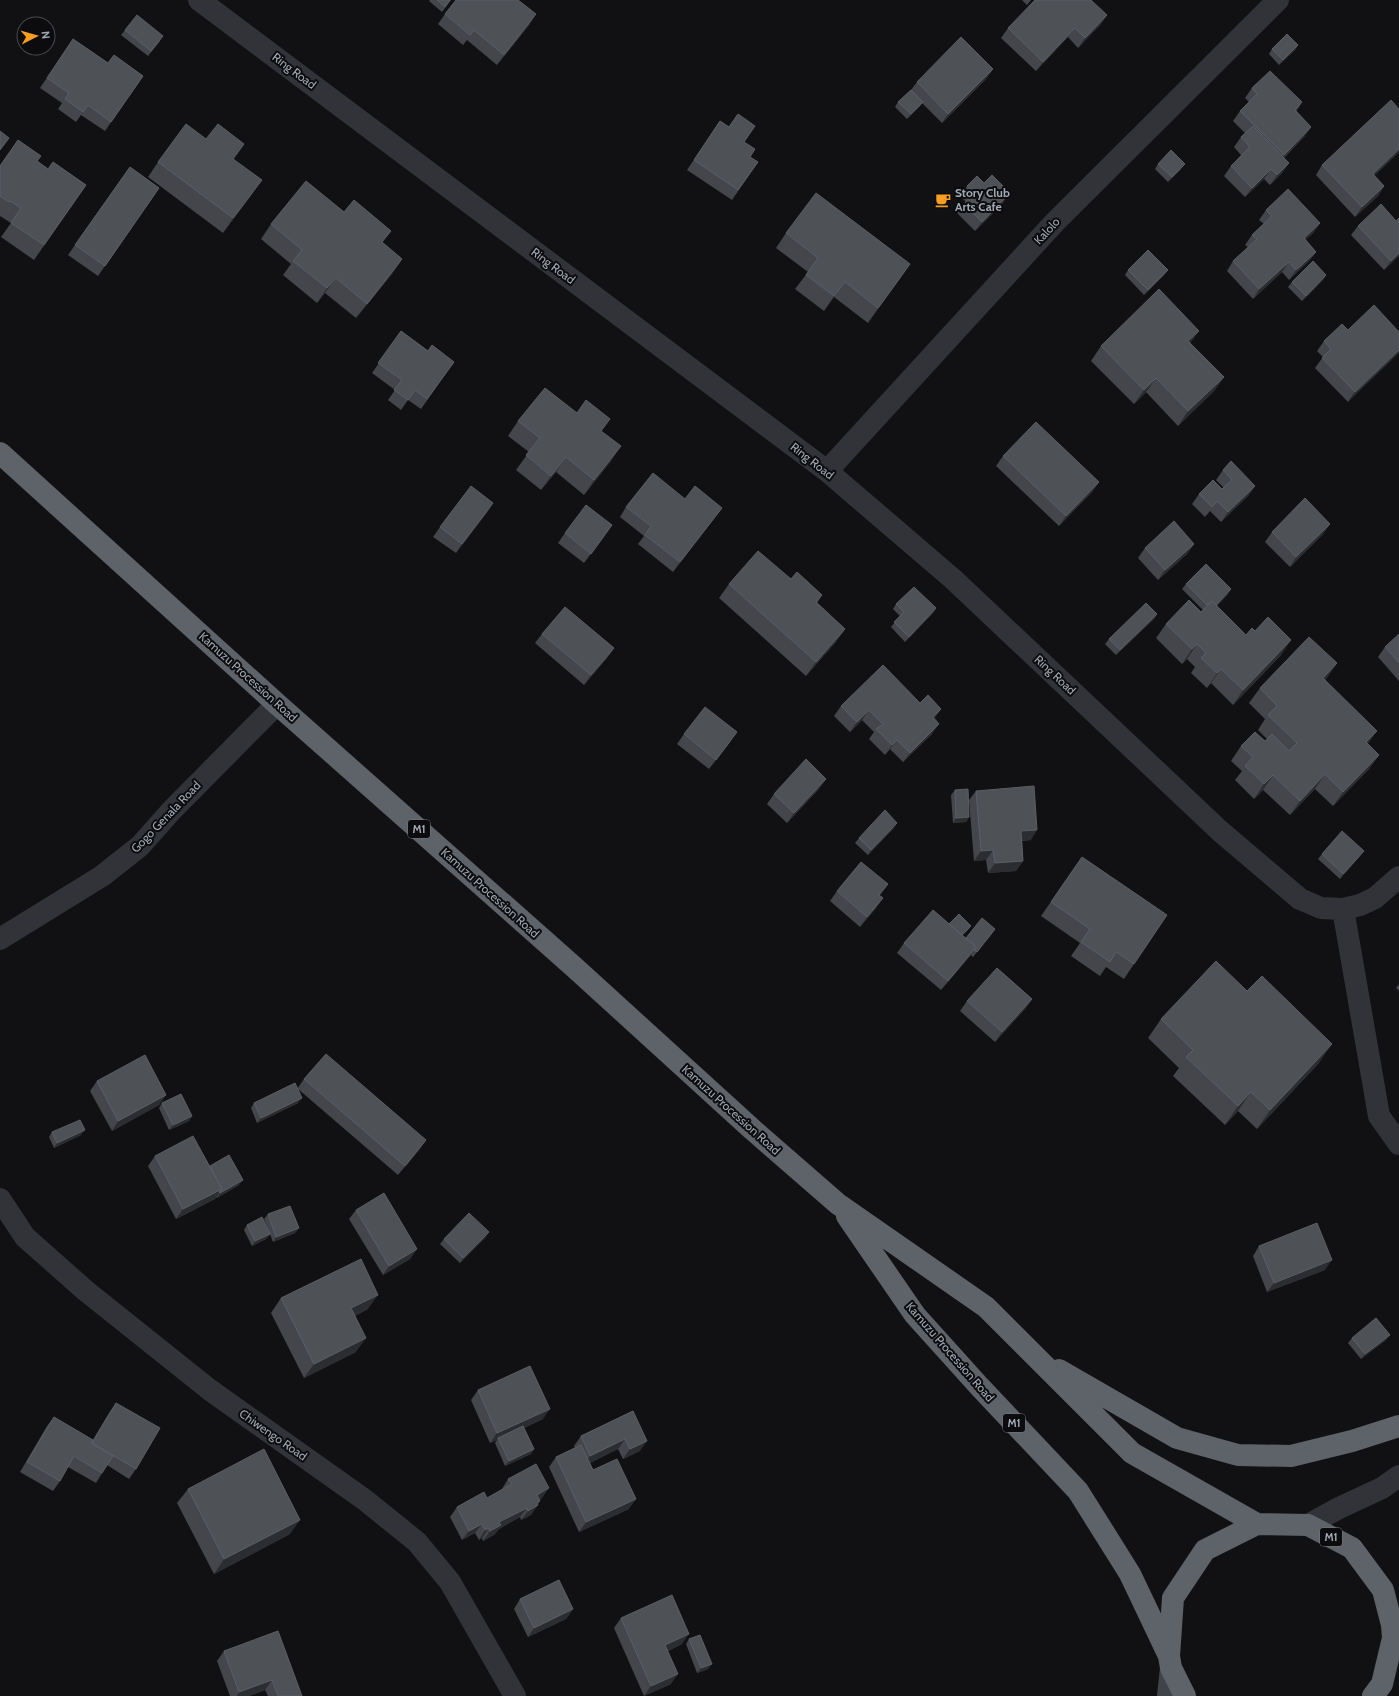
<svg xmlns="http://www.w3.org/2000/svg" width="1399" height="1696" font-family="Cabin,sans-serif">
<rect width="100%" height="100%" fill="#111113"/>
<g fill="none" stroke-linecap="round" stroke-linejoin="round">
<path stroke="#323338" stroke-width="22" d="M199,0L827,471L953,579L1220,831L1300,899L1321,908L1343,909L1360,905L1375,898L1399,877
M827,471L1055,222L1278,0
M1343,909L1379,1116L1399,1144
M0,939L102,876L140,846L172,810L277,704
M0,1199L25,1237L86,1291L210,1390L365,1500L417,1542L450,1582L515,1696
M1308,1525L1339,1508L1382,1488L1399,1476"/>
<path stroke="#404348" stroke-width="22" d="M1168,1696L1171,1668"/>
<path stroke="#5e6269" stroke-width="22" d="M0,453L277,704L574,967L753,1130L838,1204L986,1307L1132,1453L1257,1524
M847,1216L915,1315L979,1386L1078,1491L1130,1574L1169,1656
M1059,1370L1177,1438L1238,1455L1291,1456L1352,1441L1399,1426
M1185,1696L1171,1668L1169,1656L1173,1598L1205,1550L1257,1524L1308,1525L1352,1548L1383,1590L1392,1625L1393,1638L1382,1684L1373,1696"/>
</g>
<path fill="#44464b" d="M430,0H451L442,12L429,1Z
M1022,0H1031L1027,5Z
M445,14L530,24L497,65L467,40L463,45L438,24Z
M1107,15L1100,25L1078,48L1068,37L1036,71L1001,38L1008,28Z
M125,30L160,41L148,56L121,35Z
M73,39L108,63L143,76L105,131L81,115L76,122L58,109L62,103L40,88Z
M1298,45L1295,50L1279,65L1269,54L1272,49Z
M993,69L986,79L942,123L922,103L919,107L907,119L895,107L898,102L911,90L917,82Z
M1252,88L1302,102L1296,112L1311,127L1304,137L1284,158L1289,163L1282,173L1270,185L1264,179L1245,197L1224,176L1231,166L1241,155L1234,147L1241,137L1245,133L1233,121L1240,111L1249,102L1245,98Z
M738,114L744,142L750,157L758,162L732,200L687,170L720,121L729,127Z
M1399,152L1374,176L1384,186L1378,196L1355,217L1316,175L1322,165Z
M234,159L252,194L223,233L148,177L158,162Z
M37,161L48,169L86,185L34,260L1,237L11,223L0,216V166Z
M1158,164L1181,169L1168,182L1155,169Z
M130,167L159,188L98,276L68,255Z
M967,186L1003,203L975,231L957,213L966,202L960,196Z
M1266,210L1320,223L1313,233L1305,240L1316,252L1309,261L1289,280L1282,272L1253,299L1227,271L1233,261L1248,247L1245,245L1252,235L1264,224L1259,220Z
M344,212L402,259L392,274L356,318L325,293L317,303L283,275L291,264L261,239L271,224Z
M1399,218V256L1384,270L1351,235L1358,226L1396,221Z
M786,233L910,264L868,323L834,297L824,311L795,289L808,272L776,248Z
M1128,270H1168L1164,275L1144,295L1125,275Z
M1326,275L1323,280L1302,301L1288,287L1292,282Z
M1348,330L1399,332L1348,402L1315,368L1323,357L1317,351L1324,341Z
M401,331L428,351L454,362L421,409L408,400L401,410L388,400L395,390L372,373Z
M1190,343L1224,377L1214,391L1178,426L1146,392L1134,404L1091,361L1101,346Z
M577,413L601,432L611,461L584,495L556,472L541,490L516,470L529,452L508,436L518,421Z
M1003,456L1099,482L1092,492L1059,526L996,466Z
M1223,470L1255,486L1248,496L1221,522L1210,511L1205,517L1192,504L1199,494L1222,489L1224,488L1216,480Z
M685,499L722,508L673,572L638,544L644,536L620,517L626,507Z
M493,503L456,553L433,537L440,527Z
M1330,524L1323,534L1290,567L1265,542L1272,532Z
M565,533L605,535L584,563L558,543Z
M1194,544L1187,554L1158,580L1138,558L1145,548Z
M791,579L822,595L817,603L845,629L835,643L806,676L719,598L729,584Z
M1186,584L1228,594L1217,606L1246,635L1281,655L1233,705L1211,683L1207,688L1191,673L1195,667L1187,659L1182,664L1156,638L1166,624L1201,612L1203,610L1182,589Z
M896,604L936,608L933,613L905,642L891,627L900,616L893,609Z
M1157,614L1154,619L1116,655L1105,644L1109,639Z
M542,634L614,648L607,658L584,685L535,643Z
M1399,634V681L1378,657L1385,647Z
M1337,663L1325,680L1368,744L1379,755L1369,769L1333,806L1315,789L1290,815L1263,790L1254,799L1235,780L1242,771L1231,761L1241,746L1265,741L1267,739L1258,730L1265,719L1249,703L1260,688Z
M920,703L941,709L934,719L932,734L903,762L890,749L885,755L869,739L874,732L862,720L850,732L834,716L841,706Z
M684,734L730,742L709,769L677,744Z
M819,789L787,823L767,804L774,794Z
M955,790L969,817L966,822L953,823L951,795Z
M976,791L1031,840L1022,841L1023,861L1016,871L988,873L986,860L974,861L969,800Z
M894,828L868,855L855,843L859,838Z
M1322,854L1360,856L1340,879L1318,859Z
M1082,857L1134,964L1124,979L1106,967L1100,976L1071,956L1080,943L1041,916Z
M837,891L880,895L876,908L860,927L830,901Z
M949,924L971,926L967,931L962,935L966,938L995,929L973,957L971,955L941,990L897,953L904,943Z
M1399,984V991L1396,988Z
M1032,999L1025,1009L995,1042L960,1011L967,1001Z
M1161,1019L1319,1063L1257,1129L1238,1111L1225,1125L1173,1076L1179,1068L1148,1038Z
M304,1079L426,1140L419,1150L398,1175L298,1089V1103L257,1123L251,1108L254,1103L297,1089Z
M97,1081L166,1095L159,1105L112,1131L90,1091Z
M162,1103L192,1116L189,1121L169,1130L159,1108Z
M52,1132L81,1135L54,1148L49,1137Z
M155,1156L210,1166L239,1185L217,1198L216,1197L215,1199L176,1219L148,1166Z
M356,1210L417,1249L410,1259L383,1275L349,1219Z
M268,1214L299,1228L295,1233L273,1242L264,1219Z
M247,1225L270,1234L266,1239L252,1246L244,1230Z
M486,1237L460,1263L440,1244L444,1239Z
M1259,1246L1325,1270L1267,1292L1253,1256Z
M281,1298L368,1309L355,1316L356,1352L304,1378L271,1313Z
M1352,1338L1386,1340L1361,1359L1348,1343Z
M478,1390L543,1419L524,1428L534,1449L531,1454L505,1466L495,1443L497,1440L490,1443L471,1400Z
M116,1403L136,1469L129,1479L107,1465L96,1483L68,1467L60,1481L53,1491L20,1472L47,1426L54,1417L91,1443L109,1413Z
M633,1411L640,1451L623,1459L618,1449L590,1463L593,1470L629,1509L579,1532L549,1467L556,1457L575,1448L574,1446L581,1436Z
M508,1479L542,1498L539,1500L540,1501L531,1515L521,1520L520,1517L499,1529L494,1535L483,1541L482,1538L479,1540L475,1533L462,1540L450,1517L457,1507L487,1498L502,1489Z
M188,1489L290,1534L214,1574L177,1503Z
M520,1599L573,1609L566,1619L528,1637L514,1609Z
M621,1618L682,1644L668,1651L671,1684L644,1696L614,1628Z
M689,1639L708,1669L697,1673L686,1644Z
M224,1651L302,1696H268L265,1690L249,1696H230L217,1661Z"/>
<path fill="#2b2d30" d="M536,14L530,24L497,65L504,55Z
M1107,15L1100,25L1078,48L1085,38Z
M1075,28L1068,37L1036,71L1043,62Z
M1298,45L1295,50L1279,65L1283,60Z
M993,69L986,79L942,123L948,114Z
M923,102L919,107L907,119L911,114Z
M1302,102L1295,112V110Z
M1311,127L1304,137L1277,164L1284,155Z
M1399,149V152L1366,184L1373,174Z
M1289,163L1282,173L1270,185L1277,175Z
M1185,164L1181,169L1168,182L1172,177Z
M1271,169L1264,179L1245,197L1252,188Z
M262,180L252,194L223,233L233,218Z
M1384,186L1378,196L1355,217L1362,207Z
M1010,193L1003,203L975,231L982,222Z
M1320,223L1313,233L1297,248L1304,238Z
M1316,252L1309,261L1289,280L1296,270Z
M1399,253V256L1384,270L1391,261Z
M402,259L392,274L356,318L367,304Z
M1289,262L1282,272L1253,299L1259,289Z
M910,264L900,279L868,323L878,308Z
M1168,270L1164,275L1144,295L1148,290Z
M1326,275L1323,280L1302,301L1306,296Z
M336,278L325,293L317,303L327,288Z
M845,282L834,297L824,311L834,296Z
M1199,331L1189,345L1188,341Z
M1399,350V353L1348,402L1355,392Z
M1224,377L1214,391L1178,426L1188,411Z
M1156,378L1146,392L1134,404L1144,390Z
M621,446L611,461L584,495L594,480Z
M566,457L556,472L541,490L551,476Z
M1099,482L1092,492L1059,526L1066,516Z
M1255,486L1248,496L1221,522L1228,512Z
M493,503L487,513L456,553L462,544Z
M722,508L715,517L673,572L680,562Z
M1330,524L1323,534L1290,567L1296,557Z
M1194,544L1187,554L1158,580L1165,570Z
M1231,589L1228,594L1208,615L1212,610Z
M936,608L933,613L905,642L909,637Z
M1157,614L1154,619L1116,655L1120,650Z
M845,629L835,643L806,676L816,662Z
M1291,640L1281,655L1233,705L1243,690Z
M1197,644L1187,659L1182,664L1192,649Z
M614,648L607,658L584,685L591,675Z
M1337,663L1327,678L1313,693L1323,678Z
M1221,669L1211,683L1207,688L1217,673Z
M941,709L934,719L933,717Z
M869,710L862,720L850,732L857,722Z
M939,724L932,734L903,762L910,753Z
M1377,731L1367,745L1366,742Z
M897,740L890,749L885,755L892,745Z
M1379,755L1369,769L1333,806L1343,792Z
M1325,774L1315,789L1290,815L1300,801Z
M1273,775L1263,790L1254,799L1264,784Z
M826,779L819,789L787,823L794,813Z
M969,817L966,822L953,823L956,818Z
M897,823L894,828L868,855L871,850Z
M1037,830L1031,840L1014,841L1021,831Z
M993,850L986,860L974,861L981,851Z
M1364,851L1360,856L1340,879L1343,874Z
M1023,861L1016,871L988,873L995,863Z
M888,884L881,894L872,904L879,895Z
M883,898L876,908L860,927L867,917Z
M971,926L967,931L955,943L958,938Z
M995,929L992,934L973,957L977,952Z
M976,947L969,957L941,990L948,981Z
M1032,999L1025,1009L995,1042L1002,1032Z
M1332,1044L1319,1063L1257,1129L1270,1110Z
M1251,1092L1238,1111L1225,1125L1238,1106Z
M166,1095L159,1105L112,1131L118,1121Z
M302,1098L298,1103L257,1123L261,1118Z
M192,1116L189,1121L169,1130L173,1125Z
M85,1130L81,1135L54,1148L57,1143Z
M426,1140L419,1150L398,1175L405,1166Z
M243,1180L239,1185L217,1198L220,1193Z
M222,1189L215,1199L176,1219L183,1209Z
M299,1228L295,1233L273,1242L276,1237Z
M489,1232L486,1237L460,1263L463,1258Z
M270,1234L266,1239L252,1246L255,1241Z
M417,1249L410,1259L383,1275L389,1266Z
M1332,1260L1325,1270L1267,1292L1274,1283Z
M378,1295L368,1309L341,1323L351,1308Z
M1390,1335L1386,1340L1361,1359L1365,1354Z
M366,1338L356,1352L304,1378L314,1364Z
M550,1409L543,1419L499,1439L498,1438L497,1440L490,1443L497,1433Z
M625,1439L618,1449L583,1466L590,1456Z
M647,1441L640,1451L623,1459L630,1449Z
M534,1449L531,1454L505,1466L509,1461Z
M549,1488L542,1498L530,1505L537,1495Z
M636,1499L629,1509L579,1532L586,1522Z
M540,1501L536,1506L538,1505L531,1515L521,1520L528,1511L537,1503Z
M527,1508L520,1517L499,1529L494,1535L483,1541L490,1531L499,1522Z
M300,1520L290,1534L214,1574L224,1559Z
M482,1524L475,1533L462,1540L469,1531Z
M489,1528L482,1538L479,1540L485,1530Z
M573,1609L566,1619L528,1637L534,1628Z
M689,1634L682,1644L658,1655L665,1645Z
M712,1664L708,1669L697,1673L701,1668Z
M678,1674L671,1684L644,1696L651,1686Z
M272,1680L265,1690L249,1696H237L239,1692Z"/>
<path fill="#4e5156" stroke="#5b5f65" d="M437,0H450L445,7Z
M456,0H518L536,14L504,55L474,30L470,35L445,14Z
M1035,0H1091L1107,15L1085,38L1075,28L1043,62L1008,28Z
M137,15L163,36L151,51L125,30Z
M1287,34L1298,45L1283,60L1272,49Z
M961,37L993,69L948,114L917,82Z
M73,39L108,63L114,55L143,76L111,122L88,105L83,112L65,99L69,93L47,78Z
M1270,71L1302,102L1295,110L1311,127L1284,155L1240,111L1257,94L1252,88Z
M911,90L923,102L911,114L898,102Z
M1391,100L1399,109V149L1373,174L1384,186L1362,207L1322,165Z
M738,114L755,126L744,142L755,149L750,157L758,162L738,190L694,160L720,121L729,127Z
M186,124L206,139L218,124L244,144L233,159L262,180L233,218L158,162Z
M1253,126L1289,163L1277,175L1271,169L1252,188L1231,166L1250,147L1241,137Z
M0,131L9,138L0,150Z
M18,140L41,156L37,161L48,169L53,162L86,185L44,245L11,223L21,208L10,201L9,202L0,196V166Z
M1171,150L1185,164L1172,177L1158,164Z
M130,167L159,188L105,266L75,245Z
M992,175L1010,193L982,222L964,204L974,193L967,186L977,176L984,183Z
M306,181L344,212L354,200L391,231L382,242L402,259L367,304L336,278L327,288L293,261L302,250L271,224Z
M1288,189L1320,223L1304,238L1316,252L1296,270L1289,262L1259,289L1233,261L1257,239L1252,235L1272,216L1266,210Z
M816,193L910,264L878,308L845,282L834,296L806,275L818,258L786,233Z
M1381,204L1396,221L1399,218V253L1391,261L1358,226Z
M1148,250L1168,270L1148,290L1128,270Z
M1313,261L1326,275L1306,296L1292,282Z
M1159,289L1199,331L1188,341L1224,377L1188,411L1156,378L1144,390L1101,346Z
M1374,305L1399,332V350L1355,392L1322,358L1331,349L1324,341L1342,324L1348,330Z
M401,331L428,351L432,345L454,362L427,399L415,390L408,400L394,390L402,380L378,363Z
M545,388L577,413L586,400L610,419L601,431L621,446L594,480L566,457L551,476L526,455L540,438L518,421Z
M1036,422L1099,482L1066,516L1003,456Z
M1231,461L1255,486L1228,512L1217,501L1212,507L1199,494L1213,480L1222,489L1232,480L1223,470Z
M653,473L685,499L695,486L722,508L680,562L645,535L651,526L626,507Z
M471,486L493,503L462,544L440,527Z
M1305,498L1330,524L1296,557L1272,532Z
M586,505L612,525L591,554L565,533Z
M1174,521L1194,544L1165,570L1145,548Z
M758,551L791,579L797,572L822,595L816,602L845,629L816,662L729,584Z
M1206,564L1231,589L1216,605L1212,601L1207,605L1186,584Z
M914,587L936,608L909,637L894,622L904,612L896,604Z
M1189,600L1201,612L1212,601L1246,635L1252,628L1255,631L1268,617L1291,640L1243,690L1221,669L1217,673L1201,658L1206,653L1197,644L1192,649L1166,624Z
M1146,603L1157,614L1120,650L1109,639Z
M565,607L614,648L591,675L542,634Z
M1399,634V663L1385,647Z
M1309,637L1337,663L1323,678L1377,731L1366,742L1379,755L1343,792L1325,774L1300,801L1273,775L1264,784L1245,766L1253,757L1241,746L1255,732L1265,741L1272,734L1289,751L1297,743L1268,715L1277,706L1260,688Z
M883,665L920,703L928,695L941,709L933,717L939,724L910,753L897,740L892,745L876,729L883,724L869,710L857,722L841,706Z
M705,707L737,732L716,760L684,734Z
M806,759L826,779L794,813L774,794Z
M1034,786L1037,830L1021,831L1023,861L995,863L993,850L981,851L976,791Z
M968,789L969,817L956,818L955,790Z
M885,810L897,823L871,850L859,838Z
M1342,831L1364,851L1343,874L1322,854Z
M1082,857L1167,915L1134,964L1116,952L1110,962L1081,942L1090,929L1051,902Z
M861,862L888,884L879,895L883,898L867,917L837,891Z
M933,910L976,947L948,981L904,943Z
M959,914L971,926L962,935L949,924Z
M982,918L995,929L977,952L974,950L976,947L966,938Z
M1216,961L1247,991L1262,976L1332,1044L1270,1110L1251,1092L1238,1106L1186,1057L1193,1050L1161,1019Z
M997,968L1032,999L1002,1032L967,1001Z
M326,1054L426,1140L405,1166L304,1079Z
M145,1055L166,1095L118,1121L97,1081Z
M295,1083L302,1098L261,1118L254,1103Z
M181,1094L192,1116L173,1125L162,1103Z
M80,1120L85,1130L57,1143L52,1132Z
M193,1136L222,1189L183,1209L155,1156Z
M229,1155L243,1180L220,1193L219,1192L222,1189L210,1166Z
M384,1193L417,1249L389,1266L356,1210Z
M290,1206L299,1228L276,1237L268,1214Z
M469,1213L489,1232L463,1258L444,1239Z
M262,1217L270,1234L255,1241L247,1225Z
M1317,1223L1332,1260L1274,1283L1259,1246Z
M361,1259L378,1295L351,1308L366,1338L314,1364L281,1298Z
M1376,1318L1390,1335L1365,1354L1352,1338Z
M530,1366L550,1409L497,1433L478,1390Z
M116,1403L160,1428L136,1469L92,1443Z
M633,1411L647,1441L630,1449L625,1439L590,1456L581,1436Z
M54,1417L93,1440L91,1443L113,1456L102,1473L74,1456L60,1481L27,1462Z
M523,1426L534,1449L509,1461L498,1438Z
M581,1445L593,1470L617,1459L636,1499L586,1522L556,1457Z
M264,1449L300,1520L224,1559L188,1489Z
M536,1464L549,1488L537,1495L540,1501L537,1503L538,1505L528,1511L527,1508L499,1522L501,1525L490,1531L489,1528L485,1530L482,1524L469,1531L457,1507L484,1492L487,1498L512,1484L508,1479Z
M559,1580L573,1609L534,1628L520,1599Z
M672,1595L689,1634L665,1645L678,1674L651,1686L621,1618Z
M278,1631L302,1696H278L272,1680L239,1692L224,1651Z
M700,1635L712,1664L701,1668L689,1639Z"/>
<defs>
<symbol id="cafe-bare" viewBox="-9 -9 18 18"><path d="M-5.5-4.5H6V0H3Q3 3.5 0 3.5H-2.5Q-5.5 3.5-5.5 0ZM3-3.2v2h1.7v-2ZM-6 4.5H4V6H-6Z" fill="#fb9e21" stroke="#0c0c0e" stroke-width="2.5" paint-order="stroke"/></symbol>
</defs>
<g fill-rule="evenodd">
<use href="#cafe-bare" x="932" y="189" width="22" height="22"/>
</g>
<g text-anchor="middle" stroke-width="4" stroke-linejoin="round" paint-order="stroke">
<g fill="#0c0c0e" stroke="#757a82" stroke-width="1">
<rect x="408" y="820" width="22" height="18" rx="3"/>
<rect x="1003" y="1414" width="22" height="18" rx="3"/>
<rect x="1320" y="1528" width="22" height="18" rx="3"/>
</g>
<g font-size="11" font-weight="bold" fill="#a2a9b4">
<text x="419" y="833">M1</text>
<text x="1014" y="1427">M1</text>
<text x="1331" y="1541">M1</text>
</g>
<g font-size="12" fill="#a2a9b4" stroke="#0c0c0e">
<text transform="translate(294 71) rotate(37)" y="4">Ring Road</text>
<text transform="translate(1047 231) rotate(-47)" y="4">Kalolo</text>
<text transform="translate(553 266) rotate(37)" y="4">Ring Road</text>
<text transform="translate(812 461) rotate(38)" y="4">Ring Road</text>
<text transform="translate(1055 675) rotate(43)" y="4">Ring Road</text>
<text transform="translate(248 677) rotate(42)" y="4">Kamuzu Procession Road</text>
<text transform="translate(166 817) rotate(-46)" y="4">Gogo Genala Road</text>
<text transform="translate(490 893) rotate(42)" y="4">Kamuzu Procession Road</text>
<text transform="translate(731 1110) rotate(42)" y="4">Kamuzu Procession Road</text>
<text transform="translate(950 1352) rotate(49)" y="4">Kamuzu Procession Road</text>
<text transform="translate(273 1435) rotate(35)" y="4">Chiwengo Road</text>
</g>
<g font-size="12" font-weight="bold" fill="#a2a9b4" stroke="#0c0c0e" text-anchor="start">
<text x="955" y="197">Story Club<tspan x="955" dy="14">Arts Cafe</tspan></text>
</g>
</g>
<g transform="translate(36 36) rotate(84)"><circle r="19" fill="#0c0c0e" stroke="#484b50"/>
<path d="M0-3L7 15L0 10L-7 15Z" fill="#fb9e21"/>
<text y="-6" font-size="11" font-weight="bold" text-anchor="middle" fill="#a2a9b4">N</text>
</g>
</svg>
